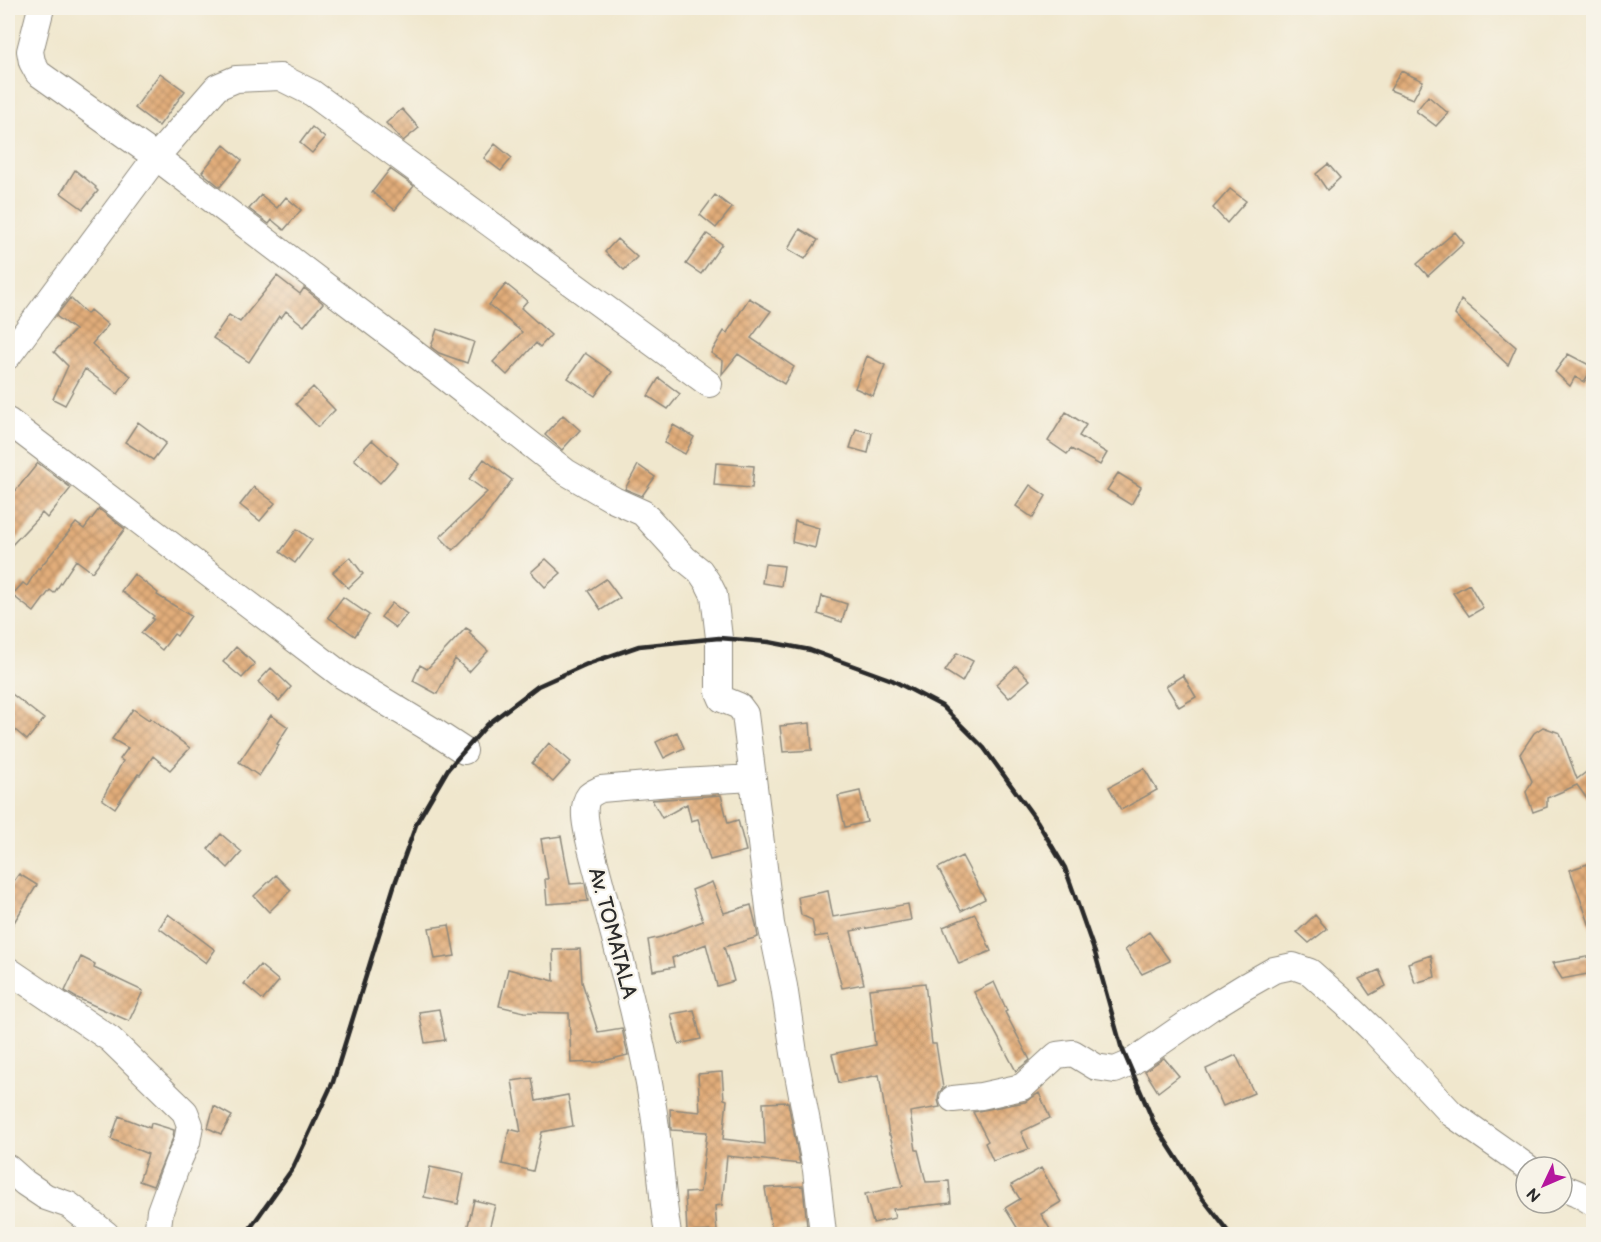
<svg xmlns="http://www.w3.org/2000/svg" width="1601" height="1242" font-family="'Balsamiq Sans',sans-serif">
<defs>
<pattern id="building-cross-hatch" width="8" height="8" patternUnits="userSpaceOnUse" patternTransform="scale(1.5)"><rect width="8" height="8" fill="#e2ad7a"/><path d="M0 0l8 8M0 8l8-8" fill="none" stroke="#b78d64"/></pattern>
</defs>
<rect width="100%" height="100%" fill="#f7f3e8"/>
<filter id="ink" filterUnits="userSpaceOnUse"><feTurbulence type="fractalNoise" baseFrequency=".0167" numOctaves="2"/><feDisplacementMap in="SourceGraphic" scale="12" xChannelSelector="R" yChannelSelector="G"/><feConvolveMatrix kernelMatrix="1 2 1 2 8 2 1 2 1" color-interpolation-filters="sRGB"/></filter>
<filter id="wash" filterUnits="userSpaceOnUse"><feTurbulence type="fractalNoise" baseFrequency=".008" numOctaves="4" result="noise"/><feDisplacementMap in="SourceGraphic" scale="24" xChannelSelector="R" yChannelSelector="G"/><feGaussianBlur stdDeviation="1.35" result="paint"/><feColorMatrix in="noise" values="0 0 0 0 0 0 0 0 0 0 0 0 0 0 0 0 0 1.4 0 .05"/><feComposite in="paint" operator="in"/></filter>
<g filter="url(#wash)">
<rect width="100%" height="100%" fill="#f0e7cd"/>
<g id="blocks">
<path fill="url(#building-cross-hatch)" d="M1401,71L1423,81L1413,99L1390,90Z
M160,73L185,91L159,126L135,108Z
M1428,96L1448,113L1436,126L1416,111Z
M402,109L419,128L403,141L386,123Z
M312,127L325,138L312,153L300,143Z
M495,144L512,158L501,171L484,158Z
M224,145L242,160L220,187L202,172Z
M1328,164L1340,178L1327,190L1316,174Z
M390,169L414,186L395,210L372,192Z
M75,170L96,187L95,188L98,191L83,209L61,193Z
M1230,189L1246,201L1227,223L1213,208Z
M261,195L277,208L286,197L301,210L284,230L272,220L269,224L249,209Z
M715,195L732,208L716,228L700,215Z
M800,229L818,240L805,259L788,249Z
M1455,232L1464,243L1428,276L1417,264Z
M707,234L722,244L701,274L686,264Z
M617,239L637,257L624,270L605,252Z
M277,276L300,294L304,288L323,303L304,326L286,311L281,318L279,316L249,362L213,338L229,315L240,322Z
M506,284L527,301L521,308L551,335L540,347L536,343L507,375L493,362L522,332L489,305Z
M70,298L87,314L90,310L108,325L92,344L113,363L131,376L118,394L85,369L65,405L53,399L68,366L54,352L75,330L56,316Z
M749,298L771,311L751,338L794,367L784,384L738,354L722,374L723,361L711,353L724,331L727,333Z
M1461,300L1516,347L1508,365L1455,315Z
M437,329L474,342L467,363L439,353L431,347Z
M585,353L612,372L595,396L568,378Z
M1568,354L1593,367L1584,382L1575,377L1570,386L1555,372Z
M867,356L885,365L873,396L855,388Z
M659,378L680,394L668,409L648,396Z
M313,387L335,410L318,427L296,404Z
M1066,412L1086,425L1079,436L1107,453L1100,465L1071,449L1067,454L1048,441Z
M563,415L580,430L562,450L545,435Z
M138,422L166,443L153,460L125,442Z
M673,425L694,437L685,454L664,443Z
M856,429L872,433L868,453L850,448Z
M372,440L398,463L380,483L354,459Z
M484,459L512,480L483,520L453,550L440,537L487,492L469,479Z
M38,463L71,488L47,518L42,513L8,549V500Z
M716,463L754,466L752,488L714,485Z
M638,465L655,477L642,496L625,489Z
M1118,473L1141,487L1131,505L1107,490Z
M1030,485L1046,496L1033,518L1016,506Z
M254,487L275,503L260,521L240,505Z
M99,509L125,529L92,572L76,560L54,593L50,590L34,612L12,595L23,583L27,586L38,568L39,569L76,523L84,529Z
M795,521L819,528L815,548L792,542Z
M297,529L312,540L295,563L280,552Z
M350,557L363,574L348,588L333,572Z
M546,559L561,573L545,587L531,572Z
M765,564L784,566L781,586L762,583Z
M134,574L158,593L157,595L191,616L177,636L174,634L162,650L141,633L154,619L152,618L154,616L121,591Z
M606,579L620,598L601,610L588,591Z
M1469,584L1483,608L1469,616L1453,593Z
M822,596L847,604L842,622L818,614Z
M343,597L369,615L355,636L328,617Z
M392,603L407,614L396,628L381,617Z
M466,628L471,631L469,633L488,651L469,672L455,659L437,694L413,681L420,665L427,669Z
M236,647L255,664L242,678L223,662Z
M957,653L973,661L962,682L945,671Z
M1016,666L1030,680L1009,698L996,684Z
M271,668L291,687L279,701L258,682Z
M1183,675L1196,697L1179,707L1166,686Z
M8,691L44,719L27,740L8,724Z
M133,709L149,720L150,718L190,748L170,770L153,756L140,775L138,774L115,808L102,799L123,761L120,759L128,748L112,739Z
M271,715L288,727L277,744L279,745L259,776L239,762Z
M810,723L812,750L783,752L780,726Z
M1543,727L1560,733L1577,779L1593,767V807L1577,785L1547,798V807L1533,812L1526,792L1532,781L1520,754L1534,733Z
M677,732L684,748L664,758L656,742Z
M549,743L571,762L553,782L532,763Z
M1144,768L1157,790L1121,810L1109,787Z
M860,791L867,822L845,827L838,796Z
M721,795L728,823L738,820L746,851L710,860L698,819L691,821L687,804L662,818L652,800Z
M221,834L242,852L228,868L208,849Z
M561,836L570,884L585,883L588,901L547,904L545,879H548L541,839Z
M962,856L985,899L961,911L938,868Z
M1593,862V928L1591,929L1570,870Z
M19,874L37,885L8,932V889Z
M276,875L291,890L269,912L254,896Z
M712,882L724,913L751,905L756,925L758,937L724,947L734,981L717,986L706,944L672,958L674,967L653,971L648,940L661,937L703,921L692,890Z
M828,891L833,917L908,904L911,920L851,931L864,984L842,988L828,935L815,937L812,920L801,915L798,897Z
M168,914L215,950L206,963L159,928Z
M975,914L991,951L959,964L943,927Z
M1315,915L1327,929L1309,943L1297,932Z
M449,925L455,956L435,959L429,928Z
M1149,932L1170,961L1142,974L1125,950Z
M580,949L582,982L598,1032L622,1028L628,1055L600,1062L571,1063L569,1013L524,1012L499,1006L508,969L554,981L553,950Z
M1431,955L1435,977L1415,983L1408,963Z
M1593,956V973L1562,979L1552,963Z
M81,957L95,964L94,968L143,991L129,1021L75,997L65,991Z
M260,965L279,981L263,1000L244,984Z
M1379,970L1386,986L1370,995L1359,979Z
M994,982L1007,1011L1005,1012L1030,1060L1016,1071L974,992Z
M925,983L932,1044H936L943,1088L939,1093L938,1100L940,1107L910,1112L916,1150H918L926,1182L949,1181L951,1203L893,1209L895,1218L873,1223L865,1194L903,1186L890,1135H889L879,1075L839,1083L832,1054L875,1045L869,989Z
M439,1009L445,1040L425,1043L419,1012Z
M694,1010L701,1039L679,1044L671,1014Z
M1236,1055L1254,1093L1223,1106L1206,1069Z
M1164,1058L1179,1076L1158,1092L1145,1071Z
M722,1072L724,1099L727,1100L723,1139L765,1144L763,1103L788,1102L800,1164L727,1156L722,1205L715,1206L717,1231L687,1232L685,1193L700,1192L707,1132L671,1130L670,1109L700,1112L698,1074Z
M532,1078L536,1101L568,1095L573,1126L542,1132L533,1171L502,1164L509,1129L521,1132L512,1081Z
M1039,1093L1050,1118L1021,1132L1029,1149L993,1161L985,1143L988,1141L973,1112L1025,1102Z
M214,1106L232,1116L221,1134L208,1128Z
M119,1116L150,1128L151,1123L174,1130L173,1138L153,1186L139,1181L148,1154L111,1139Z
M430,1167L464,1174L458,1204L424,1197Z
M1041,1168L1061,1202L1041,1214L1053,1234H1021L1005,1208L1020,1199L1011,1185Z
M803,1186L807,1226L772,1231L765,1188Z
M474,1200L495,1205L488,1234H466Z"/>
</g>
</g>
<g filter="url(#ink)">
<use href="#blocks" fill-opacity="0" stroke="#8e897c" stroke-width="1.5"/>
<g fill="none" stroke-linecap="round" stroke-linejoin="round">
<defs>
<path id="minor" d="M41,8L30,51L32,62L38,73L156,157L427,363L566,472L614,500L643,513L685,559L700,571L708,583L714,595L719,638V692L722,699L739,706L745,714L771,924L784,986L794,1053L816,1170L823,1234
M8,356L156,157L217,87L236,79L280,77L312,93L709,384
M8,421L343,676L432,730L464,751
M8,970L110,1039L185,1112L190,1125L187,1142L178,1162L160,1211L157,1234
M953,1099L981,1096L1022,1087L1057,1055L1073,1053L1096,1067L1115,1070L1129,1064L1210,1008L1244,987L1274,970L1293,966L1310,972L1345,1003L1376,1033L1452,1114L1527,1167
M8,1168L25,1183L46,1197L69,1205L106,1234
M1562,1187L1577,1193L1594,1203
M668,1234C661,1192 660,1149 653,1107C639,1019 613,934 591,848C588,835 580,807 589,796C592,793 597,791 601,789L682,782L753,778"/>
</defs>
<use href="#minor" stroke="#8e897c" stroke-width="28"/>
<use href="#minor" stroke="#fff" stroke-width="26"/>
<path stroke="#2b2b2b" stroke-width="4.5" d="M246,1234L293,1168L333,1082L394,886L417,822L448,769L488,724L538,686L587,664L639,646L719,638L769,642L810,650L892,680L942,706L984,748L1037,821L1065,868L1095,953L1121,1046L1154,1123L1203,1199L1230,1234"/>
</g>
</g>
<g text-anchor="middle" stroke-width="4.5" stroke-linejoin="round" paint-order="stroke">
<g font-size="21" fill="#2b2b2b" stroke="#f7f3e8">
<text transform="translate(613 933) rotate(75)" y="7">Av. TOMATALA</text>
</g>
</g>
<rect width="1601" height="1242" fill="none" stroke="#f7f3e8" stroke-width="30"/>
<g transform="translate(1544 1185) rotate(226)"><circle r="28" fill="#f7f3e8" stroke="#a5a39c" stroke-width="1.5"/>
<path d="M0-4.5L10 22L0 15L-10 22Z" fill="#b5179e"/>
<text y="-9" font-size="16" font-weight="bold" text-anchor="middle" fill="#2b2b2b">N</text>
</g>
</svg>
